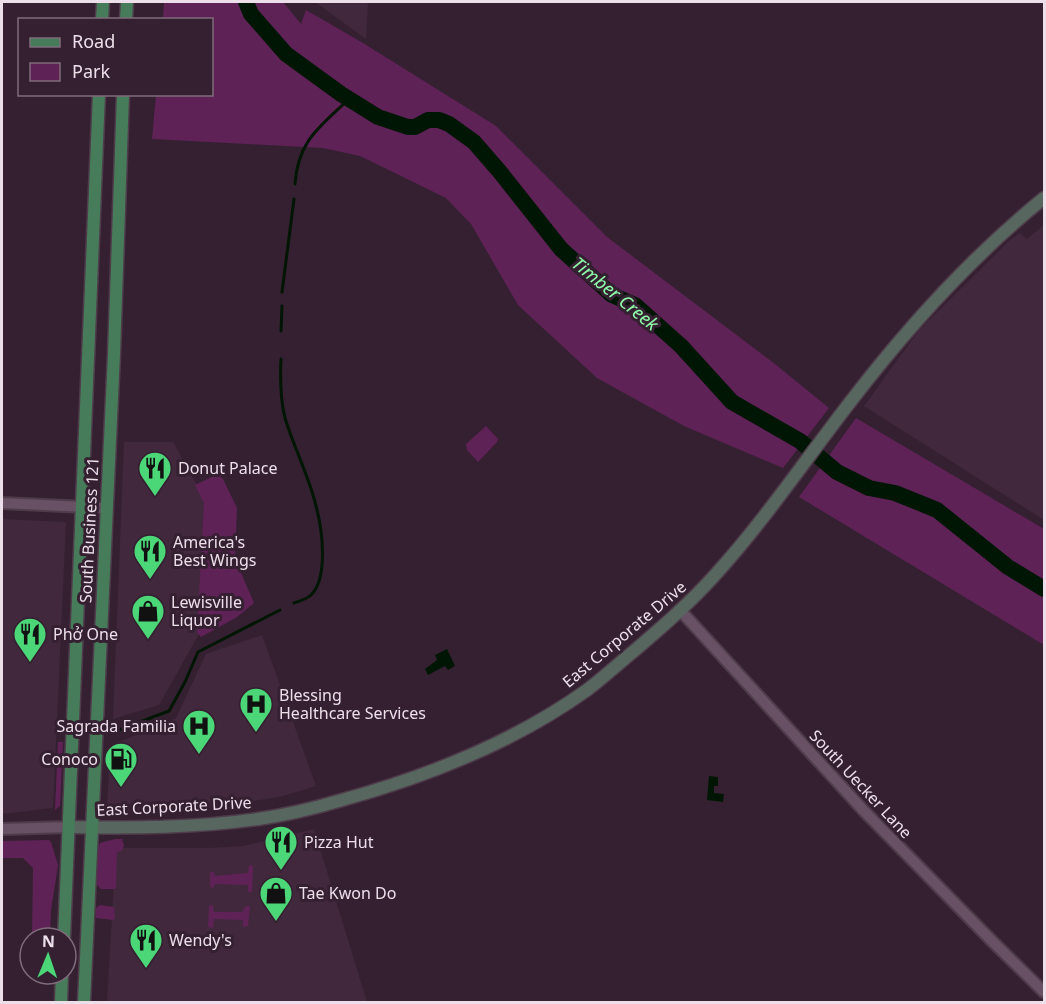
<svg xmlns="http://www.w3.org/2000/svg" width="1046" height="1004" font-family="'Noto Sans',sans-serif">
<rect width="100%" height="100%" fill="#352031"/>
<path fill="#42283d" d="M315,2H368L366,39Z
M1044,225V520L864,406L920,329L1010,240L1020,233L1027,239Z
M124,442H173L205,500L199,634L159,705L113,719Z
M2,519L66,522L53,808L2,814Z
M262,635L316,786L283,796L220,807L127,812L107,807L110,746L176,718L206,654Z
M314,829L367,1002H107L116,848H209L244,846Z"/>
<path fill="#5f2257" d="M164,2H283L301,24L306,10L363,43L496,126L607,237L775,364L829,408L783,468L684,426L597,378L518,305L471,224L446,198L360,156L323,148L152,139L156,95L212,94V20L163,19Z
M856,418L1044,529V645L799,497Z
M486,426L498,439L497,442L478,462L467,450L466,444Z
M218,474L223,479L237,508L235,559L254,603L237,617L201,637L197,632L204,503L195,485Z
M58,742H63L60,806L55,810Z
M115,839H122L124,846L121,851L117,852L116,886L115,889H101L96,884L97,850L100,843Z
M49,840L51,842L58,865L51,910L50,938H32L33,868L23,858H2V841Z
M249,865L253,866L252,892H248V885L215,884L214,888L210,887V872H214L215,876L248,873Z
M100,905L114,907L115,918L113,920L96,918V908Z
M209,905L213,906L214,912H242L245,907L250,905L248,926L243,927V920L214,919L213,928L208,927Z"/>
<path fill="#001605" d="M447,649L455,666L448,670L445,666L428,675L425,669L437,660L435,655Z
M709,776L718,777V786H714V793L724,794L723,802L707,800Z"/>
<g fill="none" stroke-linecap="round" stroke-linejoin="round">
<path stroke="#001605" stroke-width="3" d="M295,184C298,140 320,127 350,98
M282,292L294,199
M281,331L282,306
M281,359C280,379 280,398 285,418C294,448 309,476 316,506C322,528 329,577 311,595C307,599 300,601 294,603
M111,733L169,711L185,682L198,652L280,610"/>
<path stroke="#001605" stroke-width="16" d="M246,2L251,14L286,54L341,94L378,117L408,127H415L428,120H439L449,124L474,142L500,172L561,249L612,295L635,305L681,346L732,402L800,441L837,472L869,488L895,493L937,510L1008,567L1044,589"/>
<defs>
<path id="tertiary" d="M2,503L106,508
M680,610L864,811L993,942L1044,992
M2,829L69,827"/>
<path id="secondary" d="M69,827C132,828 196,828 258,819C287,815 315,808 342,800C429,776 513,743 587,690C603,678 618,664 634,651C662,627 690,603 715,575C764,521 806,459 851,401C908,327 971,257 1044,198"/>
<path id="primary" d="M102,20L103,2
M126,20L127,2
M64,938L99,94
M61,1002L62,974
M84,1002L114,354L123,94"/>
</defs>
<use href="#tertiary" stroke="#4e3c4b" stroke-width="14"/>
<use href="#secondary" stroke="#4e3c4b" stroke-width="15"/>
<use href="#primary" stroke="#4e3c4b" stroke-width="15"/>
<use href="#tertiary" stroke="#685164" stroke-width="10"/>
<use href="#secondary" stroke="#57665e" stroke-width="12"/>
<use href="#primary" stroke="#467c59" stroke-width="12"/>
</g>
<defs>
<symbol id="restaurant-pin" viewBox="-11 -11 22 30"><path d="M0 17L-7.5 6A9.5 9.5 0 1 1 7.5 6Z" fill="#4bd677" stroke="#352031"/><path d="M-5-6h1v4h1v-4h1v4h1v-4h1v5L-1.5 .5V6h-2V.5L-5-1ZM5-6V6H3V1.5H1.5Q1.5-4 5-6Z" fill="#111"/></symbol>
<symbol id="shop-pin" viewBox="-11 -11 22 30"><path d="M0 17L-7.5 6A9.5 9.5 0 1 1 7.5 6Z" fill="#4bd677" stroke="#352031"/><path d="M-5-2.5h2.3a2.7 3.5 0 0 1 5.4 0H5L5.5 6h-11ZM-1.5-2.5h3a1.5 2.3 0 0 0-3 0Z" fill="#111"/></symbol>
<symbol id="hospital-pin" viewBox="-11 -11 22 30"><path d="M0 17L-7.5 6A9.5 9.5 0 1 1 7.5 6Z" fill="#4bd677" stroke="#352031"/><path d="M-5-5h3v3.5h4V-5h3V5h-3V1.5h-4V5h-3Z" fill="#111"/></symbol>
<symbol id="fuel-pin" viewBox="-11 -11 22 30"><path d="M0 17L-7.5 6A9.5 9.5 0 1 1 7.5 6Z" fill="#4bd677" stroke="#352031"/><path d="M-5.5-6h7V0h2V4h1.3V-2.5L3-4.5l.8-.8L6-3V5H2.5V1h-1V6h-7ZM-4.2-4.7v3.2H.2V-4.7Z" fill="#111"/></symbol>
</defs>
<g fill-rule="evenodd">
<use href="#restaurant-pin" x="136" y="449" width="38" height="52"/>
<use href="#restaurant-pin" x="131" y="532" width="38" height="52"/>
<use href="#shop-pin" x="129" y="592" width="38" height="52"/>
<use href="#restaurant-pin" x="11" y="615" width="38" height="52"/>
<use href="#hospital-pin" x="237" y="685" width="38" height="52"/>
<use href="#hospital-pin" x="180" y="707" width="38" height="52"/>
<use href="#fuel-pin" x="102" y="740" width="38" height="52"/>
<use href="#restaurant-pin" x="262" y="823" width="38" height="52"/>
<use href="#shop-pin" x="257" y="874" width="38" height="52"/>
<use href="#restaurant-pin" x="127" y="921" width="38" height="52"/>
</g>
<g text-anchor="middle" stroke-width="6" stroke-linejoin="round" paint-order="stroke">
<g font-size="16" fill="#eddfea" stroke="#352031" text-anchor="start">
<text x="178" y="474">Donut Palace</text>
<text x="173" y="548">America's<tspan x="173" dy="18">Best Wings</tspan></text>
<text x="171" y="608">Lewisville<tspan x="171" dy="18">Liquor</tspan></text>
<text x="53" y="640">Phở One</text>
<text x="279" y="701">Blessing<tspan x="279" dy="18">Healthcare Services</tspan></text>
<text x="176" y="732" text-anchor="end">Sagrada Familia</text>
<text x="98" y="765" text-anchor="end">Conoco</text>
<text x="304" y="848">Pizza Hut</text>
<text x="299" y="899">Tae Kwon Do</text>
<text x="169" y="946">Wendy's</text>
</g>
<g font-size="16" fill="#eddfea" stroke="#352031">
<text transform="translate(89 530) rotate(-87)" y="6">South Business 121</text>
<text transform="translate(624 634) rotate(-40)" y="6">East Corporate Drive</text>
<text transform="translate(861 784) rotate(47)" y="6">South Uecker Lane</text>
<text transform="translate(174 806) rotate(-3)" y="6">East Corporate Drive</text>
</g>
<g font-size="18" font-style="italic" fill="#8efaa8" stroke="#352031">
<text transform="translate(615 294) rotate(39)" y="6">Timber Creek</text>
</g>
</g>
<rect width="1046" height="1004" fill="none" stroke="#eddfea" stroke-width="6"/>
<rect x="18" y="18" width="195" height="78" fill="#352031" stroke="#7f6c7b" stroke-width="1.5"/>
<rect x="30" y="38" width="30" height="9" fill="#467c59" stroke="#7f6c7b" stroke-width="1.5"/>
<text x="72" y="48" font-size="18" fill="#eddfea">Road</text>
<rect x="30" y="63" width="30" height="18" fill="#5f2257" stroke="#7f6c7b" stroke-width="1.5"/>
<text x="72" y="78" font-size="18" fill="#eddfea">Park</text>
<g transform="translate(48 956) rotate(2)"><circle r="28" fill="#352031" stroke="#7f6c7b" stroke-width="1.5"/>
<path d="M0-4.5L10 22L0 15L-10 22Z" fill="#4bd677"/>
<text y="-9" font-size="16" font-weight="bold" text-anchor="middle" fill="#eddfea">N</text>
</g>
</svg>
